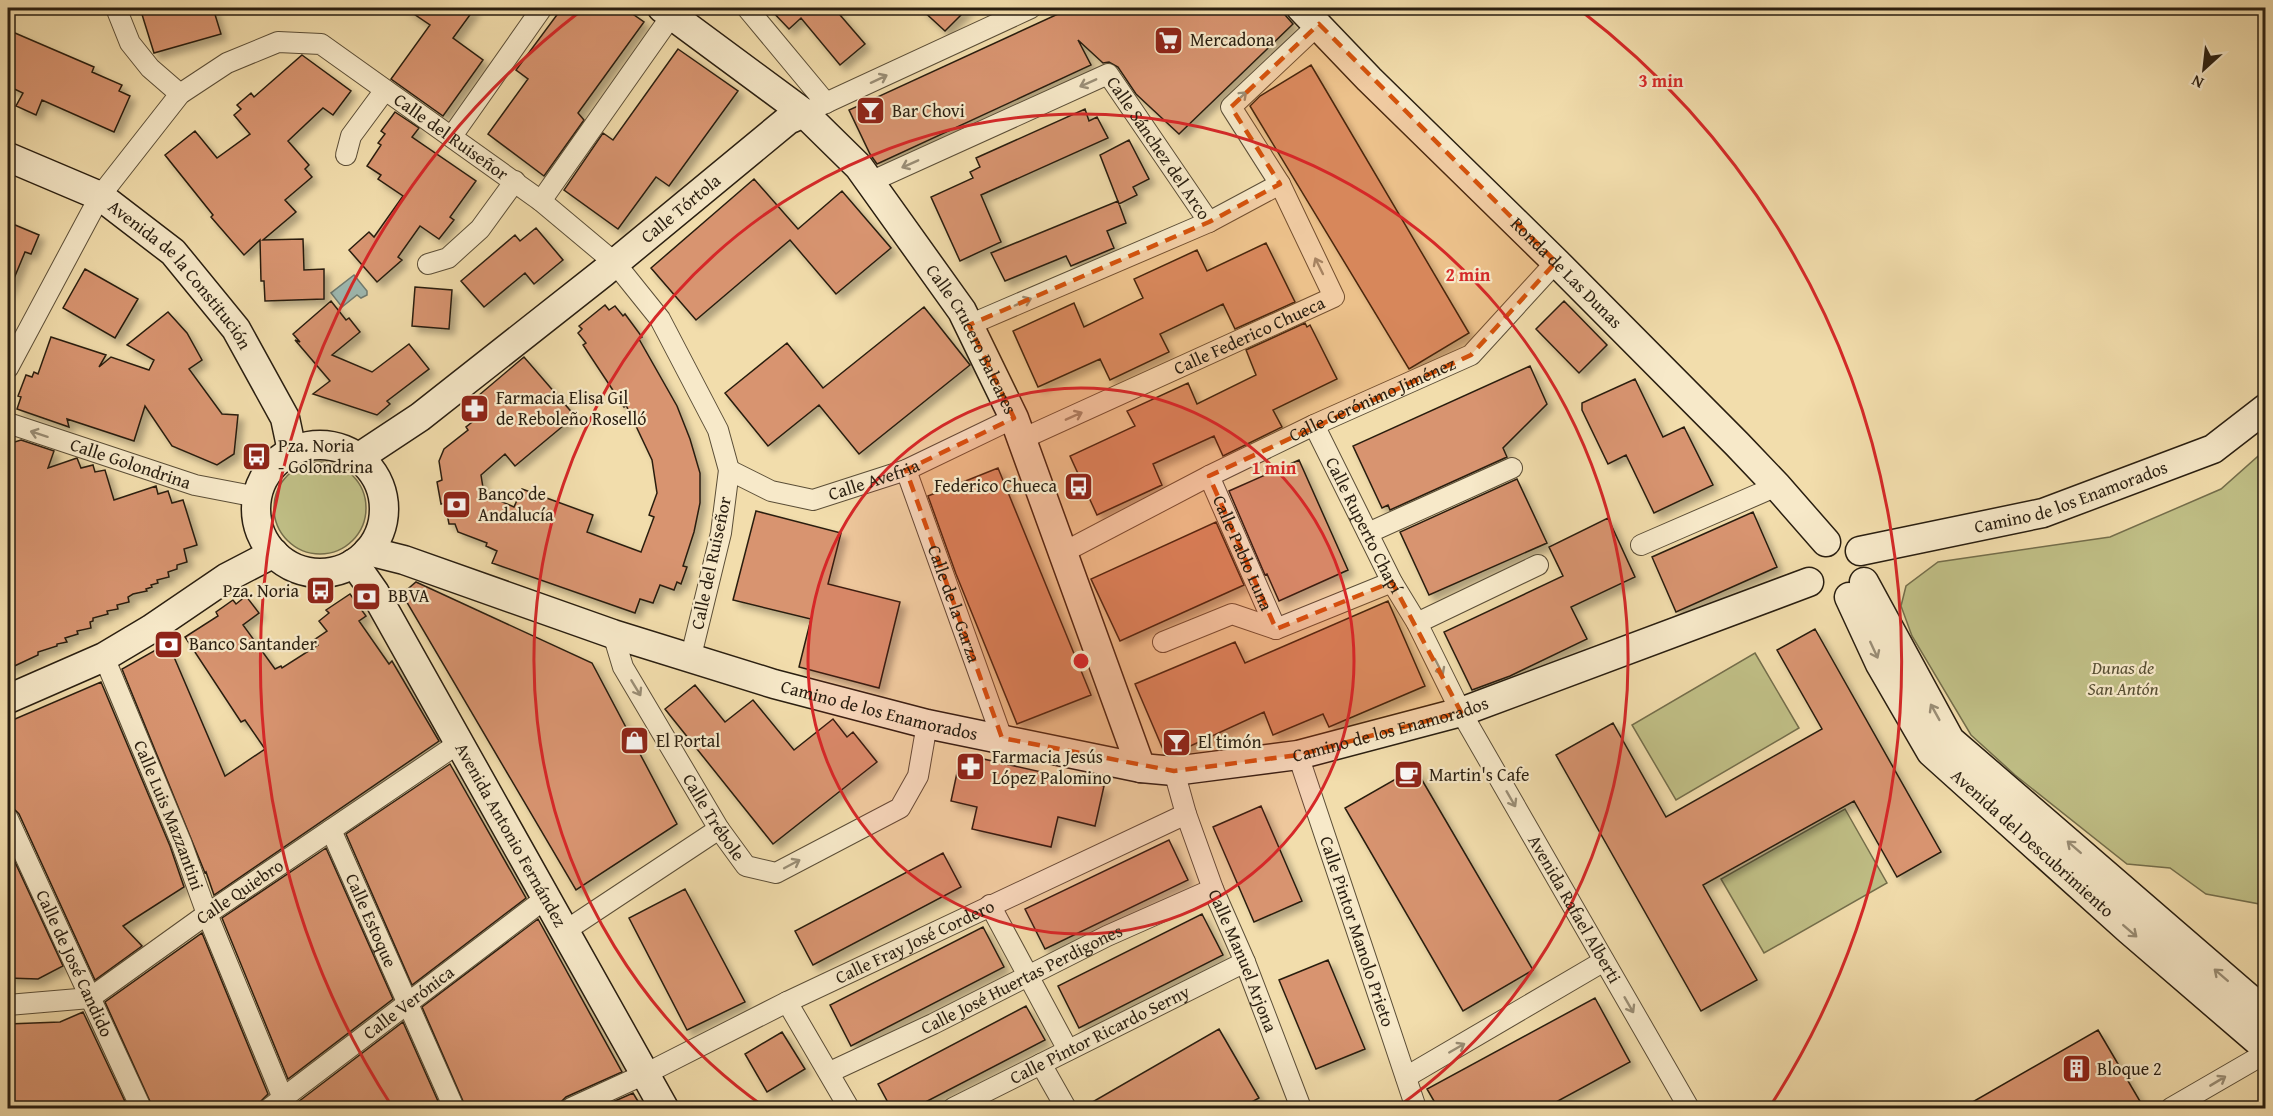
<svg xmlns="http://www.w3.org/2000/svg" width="2273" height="1116" font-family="'Gentium Book Plus',serif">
<defs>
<filter id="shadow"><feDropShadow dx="5.5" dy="5.5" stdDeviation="3" flood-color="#0004"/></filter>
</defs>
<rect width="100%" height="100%" fill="#f2ddac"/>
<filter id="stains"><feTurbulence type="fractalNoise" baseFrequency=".00333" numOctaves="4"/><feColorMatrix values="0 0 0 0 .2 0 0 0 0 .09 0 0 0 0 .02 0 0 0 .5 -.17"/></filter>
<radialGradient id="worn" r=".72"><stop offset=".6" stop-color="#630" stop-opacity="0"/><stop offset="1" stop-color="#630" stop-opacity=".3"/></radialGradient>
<path fill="#c0bf86" stroke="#746e4b" stroke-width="1.5" d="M2265,450V905L2206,894L2170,868L2127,864L2015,775L1971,735L1912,636L1901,606L1906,586L1938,562L2110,537L2221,489Z
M274 508a46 46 0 1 1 92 0a46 46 0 1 1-92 0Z
M1755,653L1799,728L1676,800L1632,725Z
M1845,809L1887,883L1764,953L1721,879Z"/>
<path fill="#9ebab3" stroke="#6f7c72" stroke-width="1.5" d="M354,275L367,291V295L361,298L357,295L342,307L331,293Z"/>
<path fill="#d8946f" stroke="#291e10" stroke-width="1.5" filter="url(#shadow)" d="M140,8H213L221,34L154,53Z
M405,8H475L453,38L483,60L443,116L391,79L430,25Z
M562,8H624L644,22L578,113L584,120L544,176L488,134L528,79L516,70Z
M769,8H834L865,44L840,65L801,18L789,29Z
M920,8H968L945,31Z
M1071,8H1279L1293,24L1179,134L1136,94L1118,67L1109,62L1103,63L1078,40L1091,65L877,164L870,154L849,110Z
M8,30L94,67L92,72L122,85L119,91L130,96L114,132L42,100L36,115L16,106L23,93L8,86Z
M678,49L738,91L669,186L656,177L618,229L564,190L603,133L613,140Z
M302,55L351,91L333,115L323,108L288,141L309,165L305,169L312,177L285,200L296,212L263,240L303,239L304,270L324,269V299L265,301L264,281H261L260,240L244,255L211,217L213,215L165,155L195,131L217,158L250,134L234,115L241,109L237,105L251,93L254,97Z
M1311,65L1469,333L1409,369L1250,106L1260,96Z
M1085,109L1089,121L1097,117L1108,138L981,195L1001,242L960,261L931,197L973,178L970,172L980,167L976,158Z
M395,112L419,128L412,137L476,181L450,217L454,220L439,239L420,226L398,257L402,260L377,282L349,250L369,232L374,237L403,196L378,179L381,175L367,166L381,145L378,143L385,134L381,131Z
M1129,140L1149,179L1133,187L1137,195L1119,204L1100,155Z
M754,179L798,229L842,191L891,248L836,294L790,240L696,320L651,268Z
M1118,201L1126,223L1107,231L1114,248L1071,266L1066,256L1005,281L991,253Z
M8,222L39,235L31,254L25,252L8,293Z
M536,228L563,260L534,284L525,273L484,307L461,281L515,235L520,241Z
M1266,243L1295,302L1235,329L1223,304L1160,334L1169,352L1110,380L1100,359L1038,387L1013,331L1074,303L1084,327L1143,298L1134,279L1197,250L1207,271Z
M85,269L138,299L115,338L63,308Z
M415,287L452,290L449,329L412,326Z
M331,301L346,320L349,318L360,332L332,355L372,372L409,344L429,369L387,401L390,404L377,415L313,394L330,381L295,340L300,342L293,334Z
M1564,301L1607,345L1579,373L1536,329Z
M605,305L609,310L615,306L623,316L625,314L642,337L639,339L677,406L690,439L700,473V503L694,532L683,566L687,567L681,584L677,582L674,590L660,585L653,603L640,599L635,613L492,563L497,551L486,546L487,543L458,532L455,524H449L445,503L441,504L437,482L442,480L439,461L444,449L468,430L466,427L476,419L465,407L524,357L575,416L515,466L505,454L481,475L484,494L514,507L522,489L593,515L587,532L641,552L654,517L649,515L657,493L652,460L626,405L624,407L583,345L586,343L578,333L582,329L579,326Z
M924,307L970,365L859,454L819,405L768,446L725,393L787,343L823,388Z
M168,312L187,333L202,360L189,369L222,414L238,415L234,454L217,465L172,446L145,406L134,441L67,419L69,427L17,409L21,397L18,396L26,375L32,377L34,372L38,374L51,337L106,355L99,367L111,357L149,370L154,360L127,345Z
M1305,323L1307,327L1310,325L1337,379L1273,410L1282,427L1223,456L1214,436L1153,464L1162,485L1097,515L1070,456L1135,426L1127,411L1188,383L1197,404L1256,375L1246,350Z
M1530,366L1547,404L1503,448L1507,457L1390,510L1388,505L1382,508L1353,446Z
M1635,379L1663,437L1684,427L1713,485L1654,513L1626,455L1608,464L1582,410V403Z
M21,440L54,451L48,468L77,458L81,468L93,465L95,472L105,470L114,500L156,486L158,494L168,491L172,503L183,500L197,545L184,549L187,562L177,565V569L168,572L169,577L157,580L158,583L151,585L152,587L146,589L147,591L133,594L128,597L129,602L117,605L118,609L107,611L108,614L93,618V621L90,622L91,628L77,631L78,634L65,638L67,642L57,644V646L38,652V655L8,669V444Z
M1299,460L1348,570L1279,601L1267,574L1265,575L1229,491Z
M998,468L1091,695L1017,724L956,574L928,496Z
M1517,479L1547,543L1429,595L1400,532Z
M756,511L841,533L828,584L900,602L879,688L799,667L811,619L733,600Z
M1753,512L1777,567L1676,612L1652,557Z
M1608,518L1635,577L1571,607L1587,639L1510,676L1472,690L1444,632L1563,576L1549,547Z
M1216,522L1244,585L1120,641L1091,579Z
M416,582L592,663L677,824L576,890L402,594Z
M350,594L366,616L359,621L389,664L392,661L439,741L214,895L206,872L205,873L122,669L168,643L225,776L265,749L245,720L241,722L185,637L218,616L216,612L233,600L236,604L246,596L259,613L243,625L275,669L281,666L282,668L318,645L314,640L327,631L319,621L329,613L326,610Z
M1388,601L1425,686L1329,727L1323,714L1273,735L1264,712L1173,754H1165L1135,684L1235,642L1245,663Z
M1815,629L1941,852L1897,877L1854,801L1703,885L1757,980L1701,1011L1556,755L1613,723L1666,817L1822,729L1777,650Z
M101,682L170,846L184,887L123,926L142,946L95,980L19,814L14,809L8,807V722Z
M695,685L725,722L753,700L794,750L833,719L847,737L853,732L877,762L773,844L665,709Z
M961,754L1104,786L1095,826L1058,817L1051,847L972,829L977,807L951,801Z
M450,764L526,898L412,985L346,834Z
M1415,768L1533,970L1463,1011L1345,808Z
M1261,806L1302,901L1254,922L1213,827Z
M1169,840L1188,880L1045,949L1025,909Z
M8,847L63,966L38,979L8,978Z
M326,848L393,999L288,1079L222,918Z
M943,853L961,887L813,965L795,931Z
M685,889L745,1002L687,1030L629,918Z
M1202,914L1223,955L1079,1028L1058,986Z
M538,919L622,1072L566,1097L561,1102L559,1108H466L422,1007Z
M983,927L1004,967L851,1046L830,1005Z
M202,933L268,1094L254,1108H153L105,1002Z
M1328,960L1365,1049L1316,1069L1279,980Z
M1595,998L1630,1062L1545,1108H1438L1427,1089Z
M1026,1006L1045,1040L914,1108H891L878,1084Z
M83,1012L128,1108H8V1024L60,1022Z
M403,1022L441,1108H299L298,1102Z
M1219,1029L1259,1098L1241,1108H1082Z
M2098,1030L2144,1108H1962Z
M782,1032L805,1069L767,1092L745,1054Z
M633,1093L642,1108H599Z"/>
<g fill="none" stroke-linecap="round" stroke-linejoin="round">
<defs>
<g id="street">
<path d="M116,8L130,43L150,68L180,94"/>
<path d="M747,8L826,103"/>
<path d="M804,113L1031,8"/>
<path d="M452,136L542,8"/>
<path d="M346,155L351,136L385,90"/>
<path id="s1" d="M870,182L1108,74L1209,222L969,325"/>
<path d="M541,201L672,15"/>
<path d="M1209,222L1280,184"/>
<path d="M428,264L448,258L480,229L515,181"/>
<path id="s2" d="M8,368L100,196L180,94L227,63L278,42L321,44L541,201L615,263L660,319L718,430L729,470L721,533L690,660"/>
<path id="s3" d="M8,423L195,485L257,497"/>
<path id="s4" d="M1314,425L1392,582L1417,623L1461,712L1689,1108"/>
<path id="s5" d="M1020,440L1334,297L1280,184L1231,107L1319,24"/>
<path id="s6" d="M729,470L771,491L813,500L906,470L1014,418"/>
<path id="s7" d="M906,470L1002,738"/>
<path id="s8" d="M1209,476L1276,629"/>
<path d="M1368,533L1512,468"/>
<path d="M1641,545L1777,486"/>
<path id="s9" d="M1064,552L1209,476L1314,425L1471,355L1556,262"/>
<path d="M1417,623L1538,565"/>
<path id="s10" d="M613,634L623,667L719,829L746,866L776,873L900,808L918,776L927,724"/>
<path d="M1163,642L1232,614L1276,629L1392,582"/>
<path id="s11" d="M104,657L181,842L207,914L287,1108"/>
<path id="s12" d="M1298,755L1416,1108"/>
<path id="s13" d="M1174,771L1186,814L1213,889L1245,962L1301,1108"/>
<path id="s14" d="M8,819L141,1108"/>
<path id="s15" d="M331,830L454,1108"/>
<path d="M990,905L1068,1050"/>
<path d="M565,931L719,829"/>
<path d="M787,1002L849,1108"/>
<path id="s16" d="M8,1005L90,998L207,914L459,743"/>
<path d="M1041,1064L1066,1108"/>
<path id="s17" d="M830,1072L933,1024L1107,936L1213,889"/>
<path d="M1406,1077L1604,961"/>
<path id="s18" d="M270,1108L546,898"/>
<path id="s19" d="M571,1108L645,1074L787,1002L1186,814"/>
<path id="s20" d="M953,1108L1245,962"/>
<path d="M2171,1108L2266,1053"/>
</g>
<g id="secondary">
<path id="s21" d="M662,8L804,113L859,167L962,311L1014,418L1141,768"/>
<path id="s22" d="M1301,8L1369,79L1556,262L1737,444L1777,486L1826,542"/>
<path id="s23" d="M8,157L100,196L173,252L236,329L285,418L292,451"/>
<circle cx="320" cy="509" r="64"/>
<path id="s24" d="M358,458L420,417L604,272L788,120L804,113"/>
<path id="s25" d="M368,551L404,560L613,634L774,684L927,724L1141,768L1174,771L1298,755L1461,712L1809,582"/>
<path id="s26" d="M1860,551L2043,513L2213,449L2266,408"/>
<path id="s27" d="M354,563L375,593L664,1108"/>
<path d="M1864,582L1950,740L2266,1013"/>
<path id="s28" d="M1849,597L1880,664L1931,752L2129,930L2266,1048"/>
<path d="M8,699L104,657L151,629L226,578L274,553"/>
</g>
</defs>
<use href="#street" stroke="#5b4e37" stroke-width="22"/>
<use href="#secondary" stroke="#291e10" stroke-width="31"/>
<use href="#street" stroke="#f7e9c9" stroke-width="20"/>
<use href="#secondary" stroke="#f7e9c9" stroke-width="28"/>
</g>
<defs><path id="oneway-shaft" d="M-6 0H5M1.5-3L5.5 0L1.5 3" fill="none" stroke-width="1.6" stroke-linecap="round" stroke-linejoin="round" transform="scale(1.5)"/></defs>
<g stroke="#9a8e76">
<use href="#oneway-shaft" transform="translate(879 79) rotate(-25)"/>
<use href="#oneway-shaft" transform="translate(1088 83) rotate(156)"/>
<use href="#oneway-shaft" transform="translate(1240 98) rotate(-43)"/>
<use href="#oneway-shaft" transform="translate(910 164) rotate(156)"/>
<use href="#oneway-shaft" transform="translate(1319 266) rotate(-116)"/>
<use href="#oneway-shaft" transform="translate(1023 302) rotate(-23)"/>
<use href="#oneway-shaft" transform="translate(1074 416) rotate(-24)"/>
<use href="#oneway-shaft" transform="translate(39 434) rotate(-162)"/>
<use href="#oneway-shaft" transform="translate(1874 650) rotate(65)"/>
<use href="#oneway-shaft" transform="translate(1439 667) rotate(63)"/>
<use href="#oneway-shaft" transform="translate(636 688) rotate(59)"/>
<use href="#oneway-shaft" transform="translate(1935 712) rotate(-119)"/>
<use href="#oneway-shaft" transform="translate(1511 799) rotate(60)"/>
<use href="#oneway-shaft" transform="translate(2074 847) rotate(-139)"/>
<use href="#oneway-shaft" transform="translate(792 864) rotate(-28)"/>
<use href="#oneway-shaft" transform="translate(2130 931) rotate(41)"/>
<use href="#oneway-shaft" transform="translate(2221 975) rotate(-139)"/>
<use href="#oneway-shaft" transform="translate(1629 1005) rotate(60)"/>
<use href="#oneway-shaft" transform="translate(1457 1048) rotate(-30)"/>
<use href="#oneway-shaft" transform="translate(2218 1081) rotate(-31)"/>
</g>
<path fill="#d5530c" fill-opacity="0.2" stroke="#d5530c" stroke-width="4.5" stroke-dasharray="12 8" stroke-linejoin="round" d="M1319,24L1556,262L1471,355L1209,476L1276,629L1392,582L1461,712L1298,755L1174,771L1002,738L906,470L1014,418L969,325L1209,222L1280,184L1231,107Z"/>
<circle cx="1081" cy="661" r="273" fill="#d62828" fill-opacity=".12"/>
<g fill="none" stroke="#d62828" stroke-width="3">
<circle cx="1081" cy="661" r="273"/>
<path d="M763 1106A547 547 0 1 1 1399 1106"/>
<path d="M393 1108A820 820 0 0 1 582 10M1580 10A820 820 0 0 1 1769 1108"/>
</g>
<defs>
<symbol id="supermarket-square" viewBox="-11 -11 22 22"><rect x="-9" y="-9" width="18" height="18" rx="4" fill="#8f2418" stroke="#f7e9c9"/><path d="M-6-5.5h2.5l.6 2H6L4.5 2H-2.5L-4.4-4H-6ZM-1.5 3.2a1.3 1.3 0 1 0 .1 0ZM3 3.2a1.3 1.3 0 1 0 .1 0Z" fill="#fff"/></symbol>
<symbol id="bar-square" viewBox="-11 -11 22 22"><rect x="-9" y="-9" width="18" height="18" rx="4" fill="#8f2418" stroke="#f7e9c9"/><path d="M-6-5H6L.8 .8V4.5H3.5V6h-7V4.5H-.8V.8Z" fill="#fff"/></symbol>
<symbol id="pharmacy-square" viewBox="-11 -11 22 22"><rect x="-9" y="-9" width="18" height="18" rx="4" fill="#8f2418" stroke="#f7e9c9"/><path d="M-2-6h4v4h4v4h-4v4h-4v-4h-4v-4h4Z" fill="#fff"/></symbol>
<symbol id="bus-square" viewBox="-11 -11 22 22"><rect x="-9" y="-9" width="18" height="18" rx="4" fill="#8f2418" stroke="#f7e9c9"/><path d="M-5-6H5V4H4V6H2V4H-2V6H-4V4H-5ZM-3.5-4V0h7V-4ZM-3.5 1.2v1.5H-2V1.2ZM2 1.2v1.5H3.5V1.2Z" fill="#fff"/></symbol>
<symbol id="bank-square" viewBox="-11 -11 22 22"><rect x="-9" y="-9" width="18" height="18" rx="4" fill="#8f2418" stroke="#f7e9c9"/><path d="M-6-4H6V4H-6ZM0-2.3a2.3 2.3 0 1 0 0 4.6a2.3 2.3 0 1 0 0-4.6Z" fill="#fff"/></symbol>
<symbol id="shop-square" viewBox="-11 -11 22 22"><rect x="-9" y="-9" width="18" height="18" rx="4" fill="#8f2418" stroke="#f7e9c9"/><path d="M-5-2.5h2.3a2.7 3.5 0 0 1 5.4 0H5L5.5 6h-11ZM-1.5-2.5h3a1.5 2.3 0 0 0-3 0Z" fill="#fff"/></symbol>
<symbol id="cafe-square" viewBox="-11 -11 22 22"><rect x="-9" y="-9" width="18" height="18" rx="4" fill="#8f2418" stroke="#f7e9c9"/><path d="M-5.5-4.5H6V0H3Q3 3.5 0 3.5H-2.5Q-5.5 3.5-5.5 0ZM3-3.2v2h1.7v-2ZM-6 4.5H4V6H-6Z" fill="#fff"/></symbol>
<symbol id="building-square" viewBox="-11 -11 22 22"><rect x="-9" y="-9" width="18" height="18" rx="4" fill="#8f2418" stroke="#f7e9c9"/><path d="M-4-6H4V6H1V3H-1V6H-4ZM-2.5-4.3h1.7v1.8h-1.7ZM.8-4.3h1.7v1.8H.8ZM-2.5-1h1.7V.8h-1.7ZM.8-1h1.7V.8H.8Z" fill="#fff"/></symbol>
</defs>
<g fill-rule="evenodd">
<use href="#supermarket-square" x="1152" y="24" width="33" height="33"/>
<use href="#bar-square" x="854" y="94" width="33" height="33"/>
<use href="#pharmacy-square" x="458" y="392" width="33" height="33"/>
<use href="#bus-square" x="240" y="440" width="33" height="33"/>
<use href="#bus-square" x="1062" y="470" width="33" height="33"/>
<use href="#bank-square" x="440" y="488" width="33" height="33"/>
<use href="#bus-square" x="304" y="574" width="33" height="33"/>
<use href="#bank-square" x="350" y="580" width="33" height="33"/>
<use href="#bank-square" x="152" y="628" width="33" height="33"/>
<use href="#shop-square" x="618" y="724" width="33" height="33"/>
<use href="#bar-square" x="1160" y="726" width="33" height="33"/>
<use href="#pharmacy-square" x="954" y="750" width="33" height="33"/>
<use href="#cafe-square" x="1392" y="758" width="33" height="33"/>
<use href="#building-square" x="2060" y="1052" width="33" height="33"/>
</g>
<g text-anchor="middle" stroke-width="4.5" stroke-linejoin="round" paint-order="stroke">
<g font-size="18" fill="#291e10" stroke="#f7e9c9" text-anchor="start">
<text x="1190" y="46">Mercadona</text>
<text x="892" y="117">Bar Chovi</text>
<text x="496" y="404">Farmacia Elisa Gil<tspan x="496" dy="21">de Reboleño Roselló</tspan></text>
<text x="278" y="452">Pza. Noria<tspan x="278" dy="21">- Golondrina</tspan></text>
<text x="1057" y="492" text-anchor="end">Federico Chueca</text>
<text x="478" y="500">Banco de<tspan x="478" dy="21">Andalucía</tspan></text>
<text x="299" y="597" text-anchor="end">Pza. Noria</text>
<text x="388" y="602">BBVA</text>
<text x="189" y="650">Banco Santander</text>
<text x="656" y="747">El Portal</text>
<text x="1198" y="748">El timón</text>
<text x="992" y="763">Farmacia Jesús<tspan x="992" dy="21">López Palomino</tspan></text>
<text x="1429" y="781">Martin's Cafe</text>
<text x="2097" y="1075">Bloque 2</text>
</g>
<g font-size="18" fill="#291e10" stroke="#f7e9c9">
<text dy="6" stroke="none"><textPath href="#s2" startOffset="639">Calle del Ruiseñor</textPath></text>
<text dy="6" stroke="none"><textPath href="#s1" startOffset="351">Calle Sánchez del Arco</textPath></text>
<text dy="6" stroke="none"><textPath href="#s24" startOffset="408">Calle Tórtola</textPath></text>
<text dy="6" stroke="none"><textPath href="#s22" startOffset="375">Ronda de Las Dunas</textPath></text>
<text dy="6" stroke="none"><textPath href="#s23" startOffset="213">Avenida de la Constitución</textPath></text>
<text dy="6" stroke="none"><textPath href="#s5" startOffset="252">Calle Federico Chueca</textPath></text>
<text dy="6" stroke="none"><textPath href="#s21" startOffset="460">Calle Crucero Baleares</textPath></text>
<text dy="6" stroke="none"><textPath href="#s9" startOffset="344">Calle Gerónimo Jiménez</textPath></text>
<text dy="6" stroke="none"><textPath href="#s3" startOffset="129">Calle Golondrina</textPath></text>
<text dy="6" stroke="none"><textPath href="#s6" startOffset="154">Calle Avefria</textPath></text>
<text dy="6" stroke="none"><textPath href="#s26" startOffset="218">Camino de los Enamorados</textPath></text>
<text dy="6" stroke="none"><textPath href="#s4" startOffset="112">Calle Ruperto Chapí</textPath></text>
<text dy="6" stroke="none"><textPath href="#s8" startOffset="84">Calle Pablo Luna</textPath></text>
<text transform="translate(711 563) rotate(-78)" y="6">Calle del Ruiseñor</text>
<text dy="6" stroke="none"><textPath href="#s7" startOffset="142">Calle de la Garza</textPath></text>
<text dy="6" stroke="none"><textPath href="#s25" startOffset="536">Camino de los Enamorados</textPath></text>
<text dy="6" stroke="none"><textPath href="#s25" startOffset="1058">Camino de los Enamorados</textPath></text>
<text dy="6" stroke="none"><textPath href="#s11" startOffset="171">Calle Luis Mazzantini</textPath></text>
<text dy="6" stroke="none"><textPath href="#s10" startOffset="210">Calle Trébole</textPath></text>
<text dy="6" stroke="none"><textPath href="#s27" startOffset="314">Avenida Antonio Fernández</textPath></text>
<text dy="6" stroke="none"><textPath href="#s28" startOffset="312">Avenida del Descubrimiento</textPath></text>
<text dy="6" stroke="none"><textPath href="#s16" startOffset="266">Calle Quiebro</textPath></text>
<text dy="6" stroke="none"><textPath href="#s4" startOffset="550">Avenida Rafael Alberti</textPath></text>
<text dy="6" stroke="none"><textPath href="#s15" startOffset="99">Calle Estoque</textPath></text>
<text dy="6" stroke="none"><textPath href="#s12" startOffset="186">Calle Pintor Manolo Prieto</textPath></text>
<text dy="6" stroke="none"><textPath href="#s19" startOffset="382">Calle Fray José Cordero</textPath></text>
<text dy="6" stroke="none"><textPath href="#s13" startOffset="202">Calle Manuel Arjona</textPath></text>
<text dy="6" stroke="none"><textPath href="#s14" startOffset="159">Calle de José Candido</textPath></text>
<text dy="6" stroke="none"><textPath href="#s17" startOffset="213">Calle José Huertas Perdigones</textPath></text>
<text dy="6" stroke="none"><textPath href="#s18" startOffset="174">Calle Verónica</textPath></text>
<text dy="6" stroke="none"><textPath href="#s20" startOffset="164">Calle Pintor Ricardo Serny</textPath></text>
</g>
<g font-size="18" font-style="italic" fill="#564e33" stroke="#f7e9c9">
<text x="2123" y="674">Dunas de<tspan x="2123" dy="21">San Antón</tspan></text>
</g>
</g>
<circle cx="1081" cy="661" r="9" fill="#d62828" stroke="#f7e9c9" stroke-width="3"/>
<g font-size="18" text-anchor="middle" font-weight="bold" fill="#d62828" stroke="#f7e9c9" stroke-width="4.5" stroke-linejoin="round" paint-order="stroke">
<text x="1661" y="87">3 min</text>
<text x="1468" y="281">2 min</text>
<text x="1274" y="474">1 min</text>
</g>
<rect width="2273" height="1116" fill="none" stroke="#f2ddac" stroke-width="30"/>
<rect x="9" y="9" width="2255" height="1098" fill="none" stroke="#291e10" stroke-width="3"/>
<rect x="15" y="15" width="2243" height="1086" fill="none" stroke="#291e10" stroke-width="1.5"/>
<g transform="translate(2204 69) rotate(207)" stroke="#f7e9c9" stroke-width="4.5" paint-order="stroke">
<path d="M0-4.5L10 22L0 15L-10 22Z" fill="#291e10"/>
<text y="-9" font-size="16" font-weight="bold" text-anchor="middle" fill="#291e10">N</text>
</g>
<rect width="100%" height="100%" filter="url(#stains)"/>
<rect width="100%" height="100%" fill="url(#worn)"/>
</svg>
